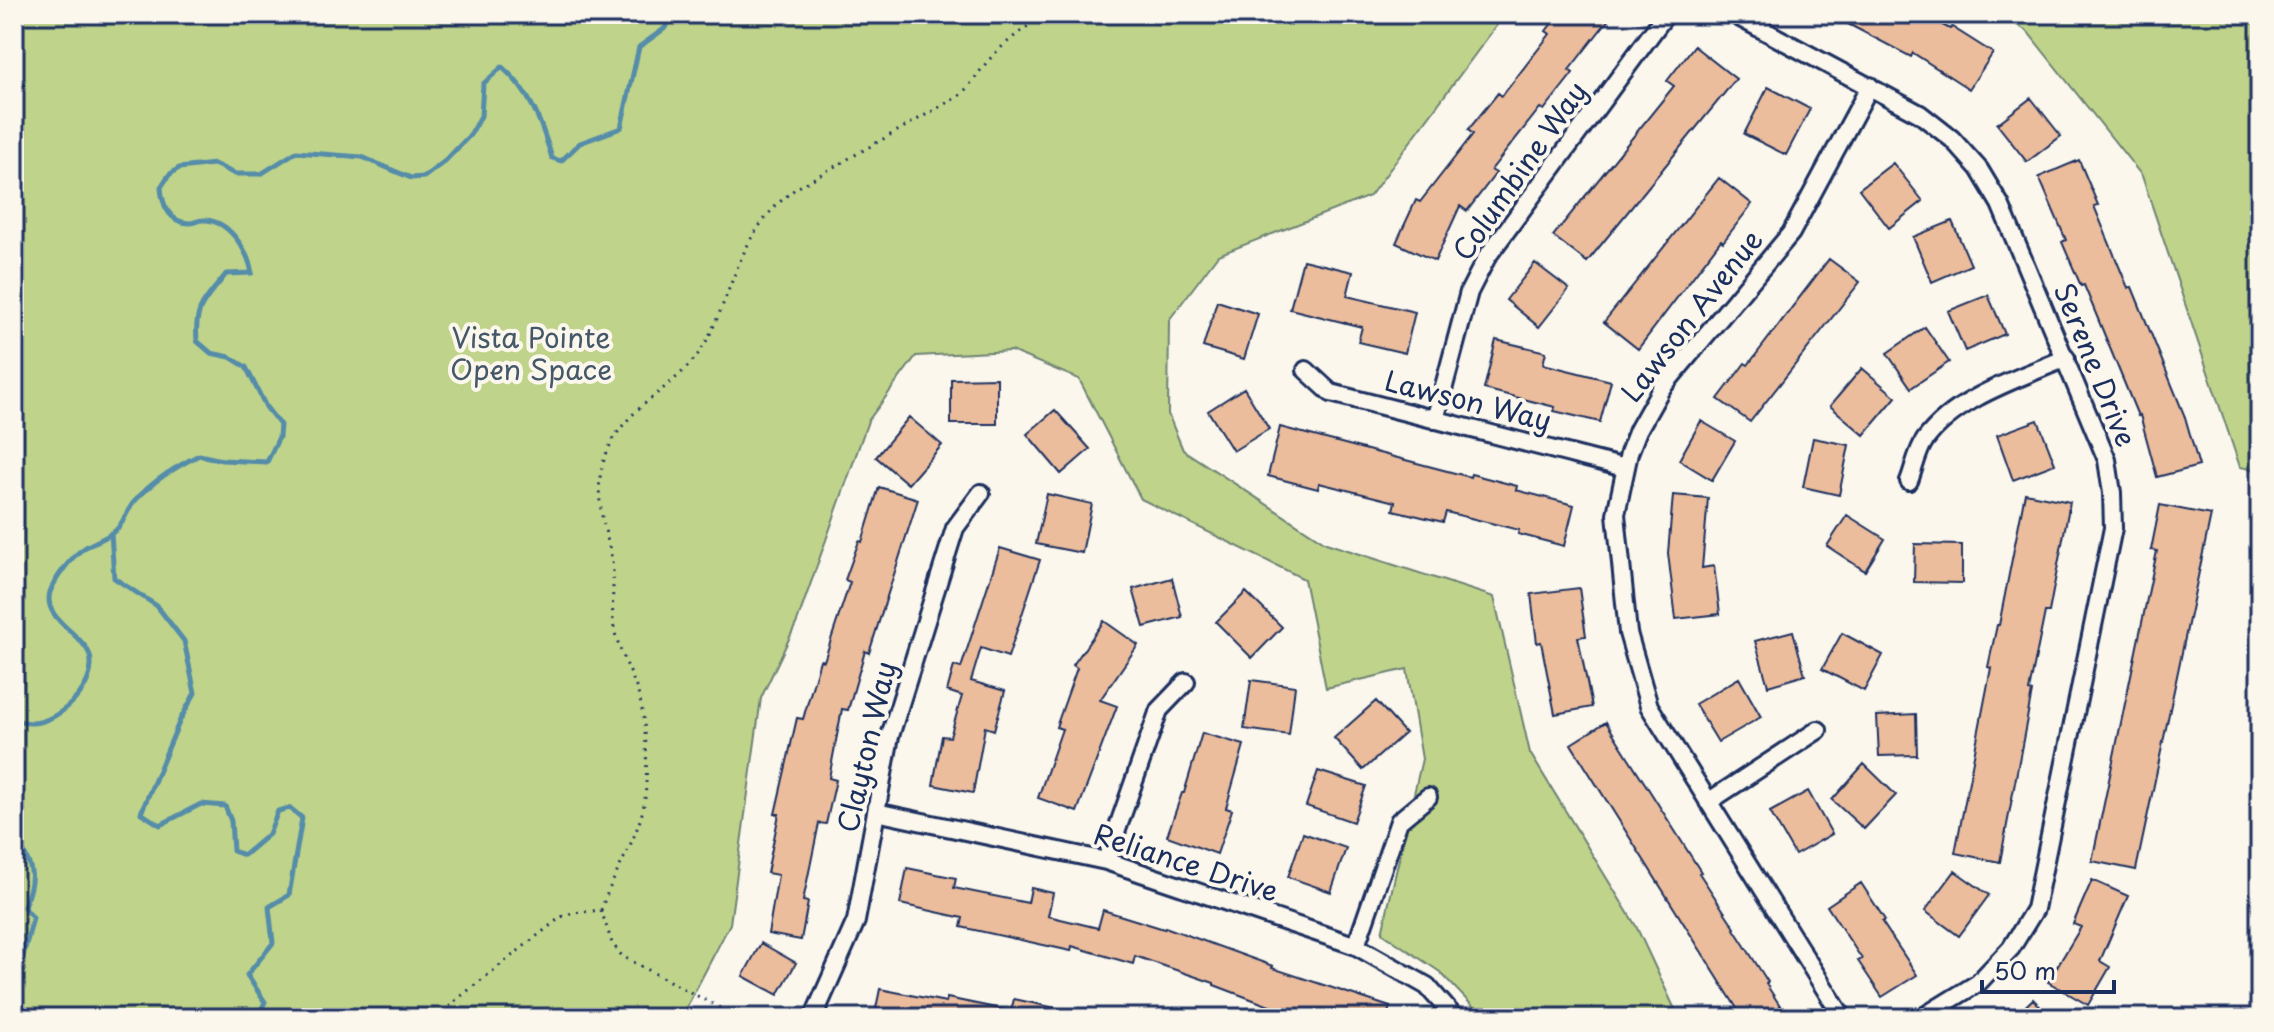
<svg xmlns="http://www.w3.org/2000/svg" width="2274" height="1032" font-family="'Playpen Sans',sans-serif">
<rect width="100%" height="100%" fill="#fbf7ec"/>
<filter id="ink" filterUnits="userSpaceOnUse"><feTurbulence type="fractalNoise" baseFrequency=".0125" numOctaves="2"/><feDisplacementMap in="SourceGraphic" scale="16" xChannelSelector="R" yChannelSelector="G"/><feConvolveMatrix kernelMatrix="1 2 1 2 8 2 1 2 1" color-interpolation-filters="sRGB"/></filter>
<g filter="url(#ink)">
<path fill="#bfd48a" stroke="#6d8274" stroke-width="2" d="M14,14H1505L1370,196L1218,255L1169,320L1168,414L1183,450L1326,543L1494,597L1530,753L1636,926L1679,1018H1484L1440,972L1382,933L1422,759L1407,669L1326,688L1304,579L1141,499L1079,379L1011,351L916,356L868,421L797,622L761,698L730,924L681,1018H14Z
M1998,14H2260V471L2240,467L2142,176L2027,31Z"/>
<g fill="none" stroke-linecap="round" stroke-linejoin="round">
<path stroke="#558ca9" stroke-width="5" d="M111,533L114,578L157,606L184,641L195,693L180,720L141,813L160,825L201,804L225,806L231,821L233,851L244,855L269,834L278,811L290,808L302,818L289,895L269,907L273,943L247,975L265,1002L257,1018
M14,720C20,721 26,723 32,723C60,722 98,685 90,656C84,634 42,620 50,592C55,579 71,557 83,549C93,542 105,539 115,531C124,523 127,509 135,501C152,481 176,467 199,455L222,460L267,462L279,437L280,425L266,407L246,367L230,357L211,353L197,341C194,305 206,301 226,274L252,273C248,251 229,219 203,220C198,220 194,223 190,223C169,223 162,204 161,187L169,175L179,168L214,164L235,174H261L296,152L362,157L411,178L424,177L445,161L470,135L481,116L483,84L502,67C531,92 541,122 552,158L561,161L580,143L621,128L639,47L664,29L675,14
M14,834C31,868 38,869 24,907L33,918L23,956L14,961
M14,1012L23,1018"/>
</g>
<path fill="#ecbd9c" stroke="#1b2f5e" stroke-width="2" d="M1559,14H1613L1569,70L1573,73L1544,110L1540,108L1491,170L1496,173L1467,211L1460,206L1435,261L1396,243L1416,200L1420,202L1473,134L1468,130L1498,93L1502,96L1550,34L1546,31Z
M1829,14H1921L1950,29L1952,27L1993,53L1969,89L1913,53L1911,57Z
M1694,46L1736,79L1587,262L1553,236L1674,86L1667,81Z
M1768,87L1810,109L1786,155L1744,134Z
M2031,98L2061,136L2027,162L1997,124Z
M2079,160L2098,205L2094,206L2128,288L2132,287L2185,417L2199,466L2157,477L2140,415L2138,416L2084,285L2081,286L2062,242L2066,240L2039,177Z
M1893,163L1923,201L1889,228L1859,189Z
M1719,178L1752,204L1723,242L1721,240L1638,349L1604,322Z
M1952,221L1971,265L1932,282L1913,237Z
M1829,259L1860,282L1750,422L1718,399L1745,363L1748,365Z
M1303,260L1353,272L1347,296L1415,312L1405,353L1358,342L1362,327L1290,309Z
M1535,263L1569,289L1539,327L1506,300Z
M1988,295L2005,334L1965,351L1948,311Z
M1217,301L1258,314L1244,359L1203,347Z
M1925,327L1949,362L1911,388L1887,353Z
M1496,340L1546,352L1543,364L1611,381L1600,422L1554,411L1555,407L1484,389Z
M1862,368L1896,397L1864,435L1830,406Z
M997,378V424H951V379Z
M1244,388L1269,429L1233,451L1208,411Z
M1055,410L1090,449L1061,474L1027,434Z
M909,417L942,445L908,484L876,457Z
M2038,420L2055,464L2013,480L1997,435Z
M1701,421L1735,441L1712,480L1679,460Z
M1280,427L1470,477L1471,474L1517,486L1516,490L1574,505L1564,546L1518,534L1519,530L1446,512L1443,522L1393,510L1395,502L1319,483L1318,489L1268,476Z
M1813,438L1849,445L1839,495L1803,487Z
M879,487L918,499L869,653L865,651L848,710L842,709L829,778L836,780L826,824L819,823L803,901L808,902L801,940L768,934L778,875L767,873L779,814H775L797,718L803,719L820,660L824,661L850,582L845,580L859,541L862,542Z
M2025,493L2070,502L2049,612H2045L2029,691L2032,692L2000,862L1955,853L1991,668L1988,667L1997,625H1999Z
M1047,494L1092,504L1082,553L1036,544Z
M1673,495L1708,498L1702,568L1714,566L1720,614L1676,619L1668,553Z
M2160,505L2211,515L2136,870L2092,861L2157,551L2151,550Z
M1847,515L1885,539L1865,571L1827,546Z
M1915,544L1962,545V583L1914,582Z
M1000,548L1040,560L1008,657L981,648L971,681L1005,691L994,730L985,727L973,793L933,785L942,736L950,737L962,696L947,691L954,666L961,668Z
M1172,578L1182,617L1144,627L1133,589Z
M1579,588L1586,636L1578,637L1592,707L1555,714L1541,642L1537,643L1531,594Z
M1246,592L1282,627L1252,658L1216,622Z
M1104,621L1138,645L1100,700L1117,706L1077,812L1038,798L1062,729L1056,727L1077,668L1073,665Z
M1793,631L1805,675L1768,686L1755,641Z
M1842,633L1883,655L1864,691L1822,669Z
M1739,678L1761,717L1718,742L1695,704Z
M1251,680L1295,686L1289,735L1244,729Z
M1376,701L1405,733L1363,770L1334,738Z
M1916,714L1917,755L1879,756L1877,716Z
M1606,722L1701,872L1699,873L1735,928L1734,929L1768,982L1766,984L1788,1018H1743L1571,744Z
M1202,733L1244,745L1226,808L1232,810L1217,854L1167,836L1182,793H1184Z
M1864,764L1896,795L1864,829L1832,800Z
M1318,771L1366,786L1353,822L1306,806Z
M1808,791L1832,834L1795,855L1770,812Z
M1303,833L1346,848L1331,892L1288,877Z
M907,868L956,878L954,888L1028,903L1031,888L1053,893L1048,916L1098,928L1103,910L1164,929L1165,927L1273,966L1272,968L1390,1007L1386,1018H1301L1214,985V983L1135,956L1133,964L1072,946L1071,951L961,927L963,918L900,904Z
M1955,871L1989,895L1959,936L1925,911Z
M2092,880L2128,896L2100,961L2110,967L2088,1005L2048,982L2081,927L2073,924Z
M1861,883L1885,920L1882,922L1917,975L1882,997L1858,961L1862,959L1827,906Z
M761,943L796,963L778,995L743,976Z
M880,989L946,1002L947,998L1011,1011L1014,999L1074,1012L1073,1018H874Z
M2033,999L2051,1018H2013Z"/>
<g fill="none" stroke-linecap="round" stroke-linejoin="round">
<defs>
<path id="minor" d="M1733,14L1920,114L1952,139L1979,169L2000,204L2107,460L2112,493L2113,528L2035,909L2011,948L1978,983L1921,1018
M1306,370L1331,393L1625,468
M1435,420L1469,292L1487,257L1666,14
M1909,481C1914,469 1917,451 1925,440C1957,397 2018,379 2066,358
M1708,802L1818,730
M876,812L1106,861L1342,941L1356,946L1427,986L1455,1018
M1106,861L1159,710L1186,682
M1356,946L1399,821L1428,797
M813,1018L856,921L890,736L955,528L981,493
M1843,1018L1649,706L1628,633L1616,514L1629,453L1638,430L1661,389L1791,233L1870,86"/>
</defs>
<use href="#minor" stroke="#1b2f5e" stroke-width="22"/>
<path stroke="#1b2f5e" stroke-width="3" stroke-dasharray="2 6" stroke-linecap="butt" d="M601,910L612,943L622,956L739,1018
M438,1018L456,1000L561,917L572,913L601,910C613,873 640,837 645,798C648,768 647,719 637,690C630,669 618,649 614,628C610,604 616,579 611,555C604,523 593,494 604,460C624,400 681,391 708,338C737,281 739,232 795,189L959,96C971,85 978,73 988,61C1004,42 1025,29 1044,14"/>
<use href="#minor" stroke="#fbf7ec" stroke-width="16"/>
</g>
</g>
<g text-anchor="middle" stroke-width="8" stroke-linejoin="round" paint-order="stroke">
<g font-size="28" fill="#1b2f5e" stroke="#fbf7ec">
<text transform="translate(1520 171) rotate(-55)" y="10">Columbine Way</text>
<text transform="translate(1692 316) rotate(-52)" y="10">Lawson Avenue</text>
<text transform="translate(2095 365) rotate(68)" y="10">Serene Drive</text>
<text transform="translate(1468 401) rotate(14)" y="10">Lawson Way</text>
<text transform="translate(867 747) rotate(-77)" y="10">Clayton Way</text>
<text transform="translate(1186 863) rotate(18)" y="10">Reliance Drive</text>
</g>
<g font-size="28" fill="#445869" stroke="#fbf7ec">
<text x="531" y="348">Vista Pointe<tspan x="531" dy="32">Open Space</tspan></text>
</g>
</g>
<rect width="2274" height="1032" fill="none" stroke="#fbf7ec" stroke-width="48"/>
<rect x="24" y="24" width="2226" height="984" fill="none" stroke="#1b2f5e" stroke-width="3" filter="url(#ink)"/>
<path d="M1982 980v12h132v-12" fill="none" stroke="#1b2f5e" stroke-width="4"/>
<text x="1994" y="980" font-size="24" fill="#1b2f5e" stroke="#fbf7ec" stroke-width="6" paint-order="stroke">50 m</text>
</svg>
